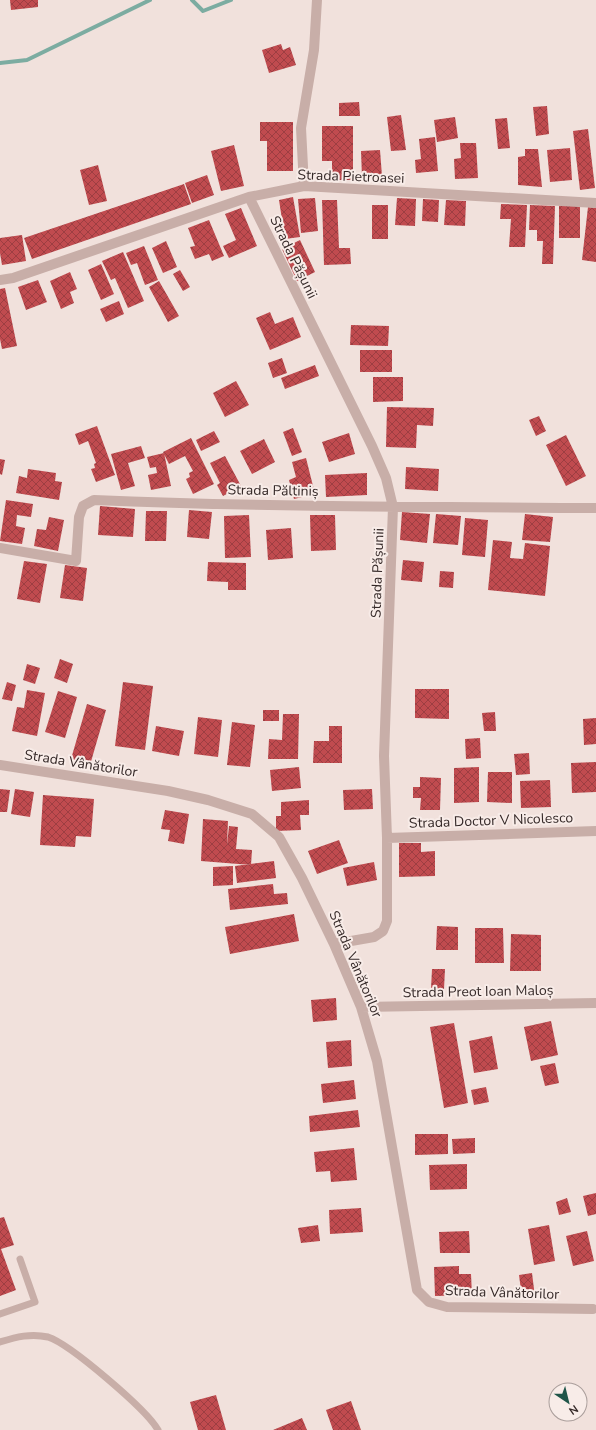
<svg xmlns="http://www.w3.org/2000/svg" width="596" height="1430" font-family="'Nunito Sans',sans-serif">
<defs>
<pattern id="building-cross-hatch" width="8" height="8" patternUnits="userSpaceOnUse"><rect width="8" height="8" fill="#c04b4f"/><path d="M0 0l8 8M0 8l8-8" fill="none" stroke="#9d3e42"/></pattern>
</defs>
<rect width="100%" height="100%" fill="#f1e1dc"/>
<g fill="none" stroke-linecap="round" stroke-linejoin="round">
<path stroke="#7caca1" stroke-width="4" d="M192,0L203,11L231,0
M0,63L27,60L150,0"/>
</g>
<path fill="url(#building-cross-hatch)" d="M10,0H38V7L11,10Z
M281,44L283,50L290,47L296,65L269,73L262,50Z
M359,102L360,116H339V103Z
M547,106L549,134L536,136L533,107Z
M401,115L406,150L391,151L387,117Z
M455,117L458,138L437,142L434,120Z
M507,118L510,148L498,149L495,119Z
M260,122H293V171H267V141H260Z
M322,126H353V180H332V161H322Z
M588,129L595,188L580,190L573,131Z
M435,137L438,171L416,173L415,160L421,159L419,139Z
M460,143H476L478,178L455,179L454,159L461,158Z
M234,145L244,186L221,191L211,151Z
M570,148L572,180L550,182L547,150Z
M525,149H538L542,187L518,185V157L525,156Z
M380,150L382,176L362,177L361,151Z
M98,165L107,201L89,205L80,170Z
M207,175L214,195L192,203L185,183Z
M184,184L191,204L32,259L24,238Z
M293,197L300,237L285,239L279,200Z
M315,198L318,231L301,233L298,199Z
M397,198L416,199L415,226L395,225Z
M423,199L439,200L438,222L422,221Z
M322,200H337L339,248H350L351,264L324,265Z
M446,200L466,201L465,226L444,225Z
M501,204L527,205L525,247H509L511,219H500Z
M372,205H388V239H372Z
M530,205L555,206L553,264H542L543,241H537V230H529Z
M559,206H580V238H559Z
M588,207L596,208V262L582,260Z
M241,208L257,246L229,258L223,246L236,240L225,214Z
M209,220L224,256L212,261L209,254L195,259L190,247L195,246L188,228Z
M22,235L26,261L2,265L0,253V238Z
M300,240L315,272L297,281L282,249Z
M166,241L177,267L163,273L152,248Z
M144,246L158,280L145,285L137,263L131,265L126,253Z
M123,252L144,301L128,308L115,278L111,280L102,261Z
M101,264L114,294L101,300L88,270Z
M180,270L190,287L183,291L173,274Z
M70,272L77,289L70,292L74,303L61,309L50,281Z
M38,280L47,302L26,310L18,287Z
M159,281L179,316L168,322L149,287Z
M5,288L17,346L2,349L0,339V289Z
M119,301L124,314L106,322L100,309Z
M270,312L275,324L293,317L301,337L270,350L256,318Z
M351,325L389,326L388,346L350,345Z
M360,350H392V372H360Z
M282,358L287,373L273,378L268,363Z
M315,365L319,376L285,389L281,378Z
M373,377H403V401L373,402Z
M236,381L249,405L225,417L213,393Z
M387,407L434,408L433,426L417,425L416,448L386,447Z
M539,416L546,431L536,436L529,420Z
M97,426L115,475L96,482L91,469L95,468L94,464L96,463L88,441L79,445L75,434Z
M293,428L302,452L292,456L283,432Z
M214,431L220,442L201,451L196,440Z
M349,433L355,454L329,462L322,442Z
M566,435L586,476L566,486L546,445Z
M191,438L214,484L193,494L186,479L190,477L189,473L193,471L185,456L169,464L163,452Z
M264,439L275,462L252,474L240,451Z
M141,446L145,458L128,463L135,486L121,490L111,454Z
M164,453L171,486L151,490L148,475L157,473L156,467L150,468L147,457Z
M225,456L241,486L223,496L217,485L220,483L210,463Z
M306,458L315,494L294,499L289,480L296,477L292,462Z
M0,459L5,460L2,475L0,474Z
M406,467L439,469L438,491L405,489Z
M28,469L56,473L55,481L62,482L59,500L16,493L19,476L27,478Z
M367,473V495L326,497L325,475Z
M6,500L33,504L31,517L17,515L16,526L25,528L22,544L0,541Z
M100,506L135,509L133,537L98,535Z
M189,510L212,512L209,539L187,537Z
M146,511H167L166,541H145Z
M402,512L430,514L427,543L400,540Z
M436,514L461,516L458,545L433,543Z
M525,514L553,517L550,542L522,540Z
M249,515L251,557L225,558L224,516Z
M310,515H335L336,550L311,551Z
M49,517L64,520L58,551L34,546L37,529L46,530Z
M465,518L488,520L485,557L462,555Z
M291,528L293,558L268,560L266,530Z
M493,540L512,542L510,558L523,559L525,543L550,546L545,596L488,590Z
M403,560L424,562L422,582L401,580Z
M24,561L47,564L40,603L17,599Z
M208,562L246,563V590H228V582L207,581Z
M65,565L87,568L83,601L60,598Z
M440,571L454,572L453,588L439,587Z
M60,659L73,664L67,683L54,678Z
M27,664L40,668L35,684L23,680Z
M7,682L16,685L12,701L2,699Z
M123,682L153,686L145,750L115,746Z
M415,689H449V719L415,718Z
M27,690L45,693L37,736L12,731L17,707L24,708Z
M58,691L77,697L65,738L45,732Z
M87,704L106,710L90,765L71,759Z
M263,710H279V721H263Z
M495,712L496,731H484L482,713Z
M283,714H299L298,759H268L269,739L282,740Z
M198,717L222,720L218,757L194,754Z
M596,718V744L584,745L583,719Z
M232,722L255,725L250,767L227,765Z
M156,726L184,731L179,756L152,751Z
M329,726H342V763H313L314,741H329Z
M480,738L481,758L466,759L465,739Z
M529,753L530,774L516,775L514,754Z
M596,762V792L572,793L571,763Z
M299,767L301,788L272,791L270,770Z
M479,767V802L454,803V768Z
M488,772H512V803L487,802Z
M420,777L441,778L440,810H420L421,798H413V787H420Z
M550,780L551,807L521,808L520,781Z
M0,789L10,790L7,812H0Z
M15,789L34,792L30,817L11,814Z
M372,789L373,809L344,810L343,790Z
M43,795L94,799L91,837L76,836L75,847L40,845Z
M309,800V815H300L301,830L276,831V816H281V802Z
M165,810L189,814L184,844L168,841L170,830L161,829Z
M203,819L228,821L227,845L229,826L238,827L236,849L252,850L251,865L201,861Z
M339,840L348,863L317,874L308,851Z
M399,843H421V852L435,851V876L399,877Z
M274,861L276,878L237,883L235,866Z
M374,862L377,880L347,886L343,868Z
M233,866V885L213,886V867Z
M273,884L274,894L287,893L288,904L230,910L228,889Z
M294,914L299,941L230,954L225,927Z
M437,926L458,927V950H436Z
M475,928H503L504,963H475Z
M511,934L541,935V971H510Z
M432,969H445L444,989H431Z
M336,998L337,1020L313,1022L311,1000Z
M551,1021L558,1055L531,1061L524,1027Z
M454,1023L468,1103L444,1108L430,1027Z
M492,1036L498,1069L474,1073L469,1041Z
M351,1040L352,1066L328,1068L326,1042Z
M555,1063L559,1083L545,1086L540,1066Z
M354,1080L356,1099L323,1103L321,1084Z
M486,1087L489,1102L474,1105L471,1090Z
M358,1110L360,1127L310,1132L309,1116Z
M415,1134H448V1154L415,1155Z
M475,1138V1153L453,1154L452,1139Z
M354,1148L357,1180L331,1182L330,1171L316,1172L314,1152Z
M467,1164V1189L430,1190L429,1165Z
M596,1193V1214L588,1216L583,1196Z
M567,1198L571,1212L559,1215L556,1202Z
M361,1208L363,1232L330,1234L329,1210Z
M4,1217L14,1245L1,1249L16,1290L0,1296V1218Z
M318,1225L320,1241L301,1243L298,1228Z
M549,1225L555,1261L534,1265L528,1229Z
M469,1231L470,1253H440L439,1232Z
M587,1231L594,1261L573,1266L566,1236Z
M459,1266V1274H471L472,1295L435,1296L434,1267Z
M532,1273L535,1297L522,1298L519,1275Z
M216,1395L226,1430H198L190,1402Z
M351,1401L361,1430H333L326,1410Z
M302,1418L307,1430H273Z"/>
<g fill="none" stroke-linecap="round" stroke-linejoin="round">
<path stroke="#c8aea8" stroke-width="7" d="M0,1314L35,1302L20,1259
M0,1342C16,1337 31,1333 48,1337C70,1344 147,1410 158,1430"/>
<path stroke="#c8aea8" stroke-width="10" d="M304,186L301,128L314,50L317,0
M249,197L372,446L386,478L393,507L384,756L387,838V921L383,931L374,937L334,944
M0,280L13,278L249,197L304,186L596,203
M0,548L76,561L79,517L83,506L94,500C261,507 429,507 596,508
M0,765L168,791L208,800L252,814L279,837L302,878L334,944L361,1007L377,1061L417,1290L429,1302L447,1307L593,1309
M387,838L596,831
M361,1007L596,1003"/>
</g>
<g text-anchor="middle" stroke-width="4" stroke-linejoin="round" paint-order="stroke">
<g font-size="14" fill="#352928" stroke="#f8ece8">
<text transform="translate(351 176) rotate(2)" y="5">Strada Pietroasei</text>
<text transform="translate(294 257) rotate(64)" y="5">Strada Pășunii</text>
<text transform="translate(273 490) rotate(1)" y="5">Strada Păltiniș</text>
<text transform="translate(377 573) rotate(-88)" y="5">Strada Pășunii</text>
<text transform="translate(81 763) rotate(9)" y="5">Strada Vânătorilor</text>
<text transform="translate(491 820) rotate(-2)" y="5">Strada Doctor V Nicolesco</text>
<text transform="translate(356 964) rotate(67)" y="5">Strada Vânătorilor</text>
<text transform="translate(478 991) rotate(-1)" y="5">Strada Preot Ioan Maloș</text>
<text transform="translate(502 1292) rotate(2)" y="5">Strada Vânătorilor</text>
</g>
</g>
<g transform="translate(568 1402) rotate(145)"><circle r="19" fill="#f8ece8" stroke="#aa9e9b"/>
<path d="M0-3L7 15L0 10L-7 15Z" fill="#205549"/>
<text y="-6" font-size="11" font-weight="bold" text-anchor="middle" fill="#352928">N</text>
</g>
</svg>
